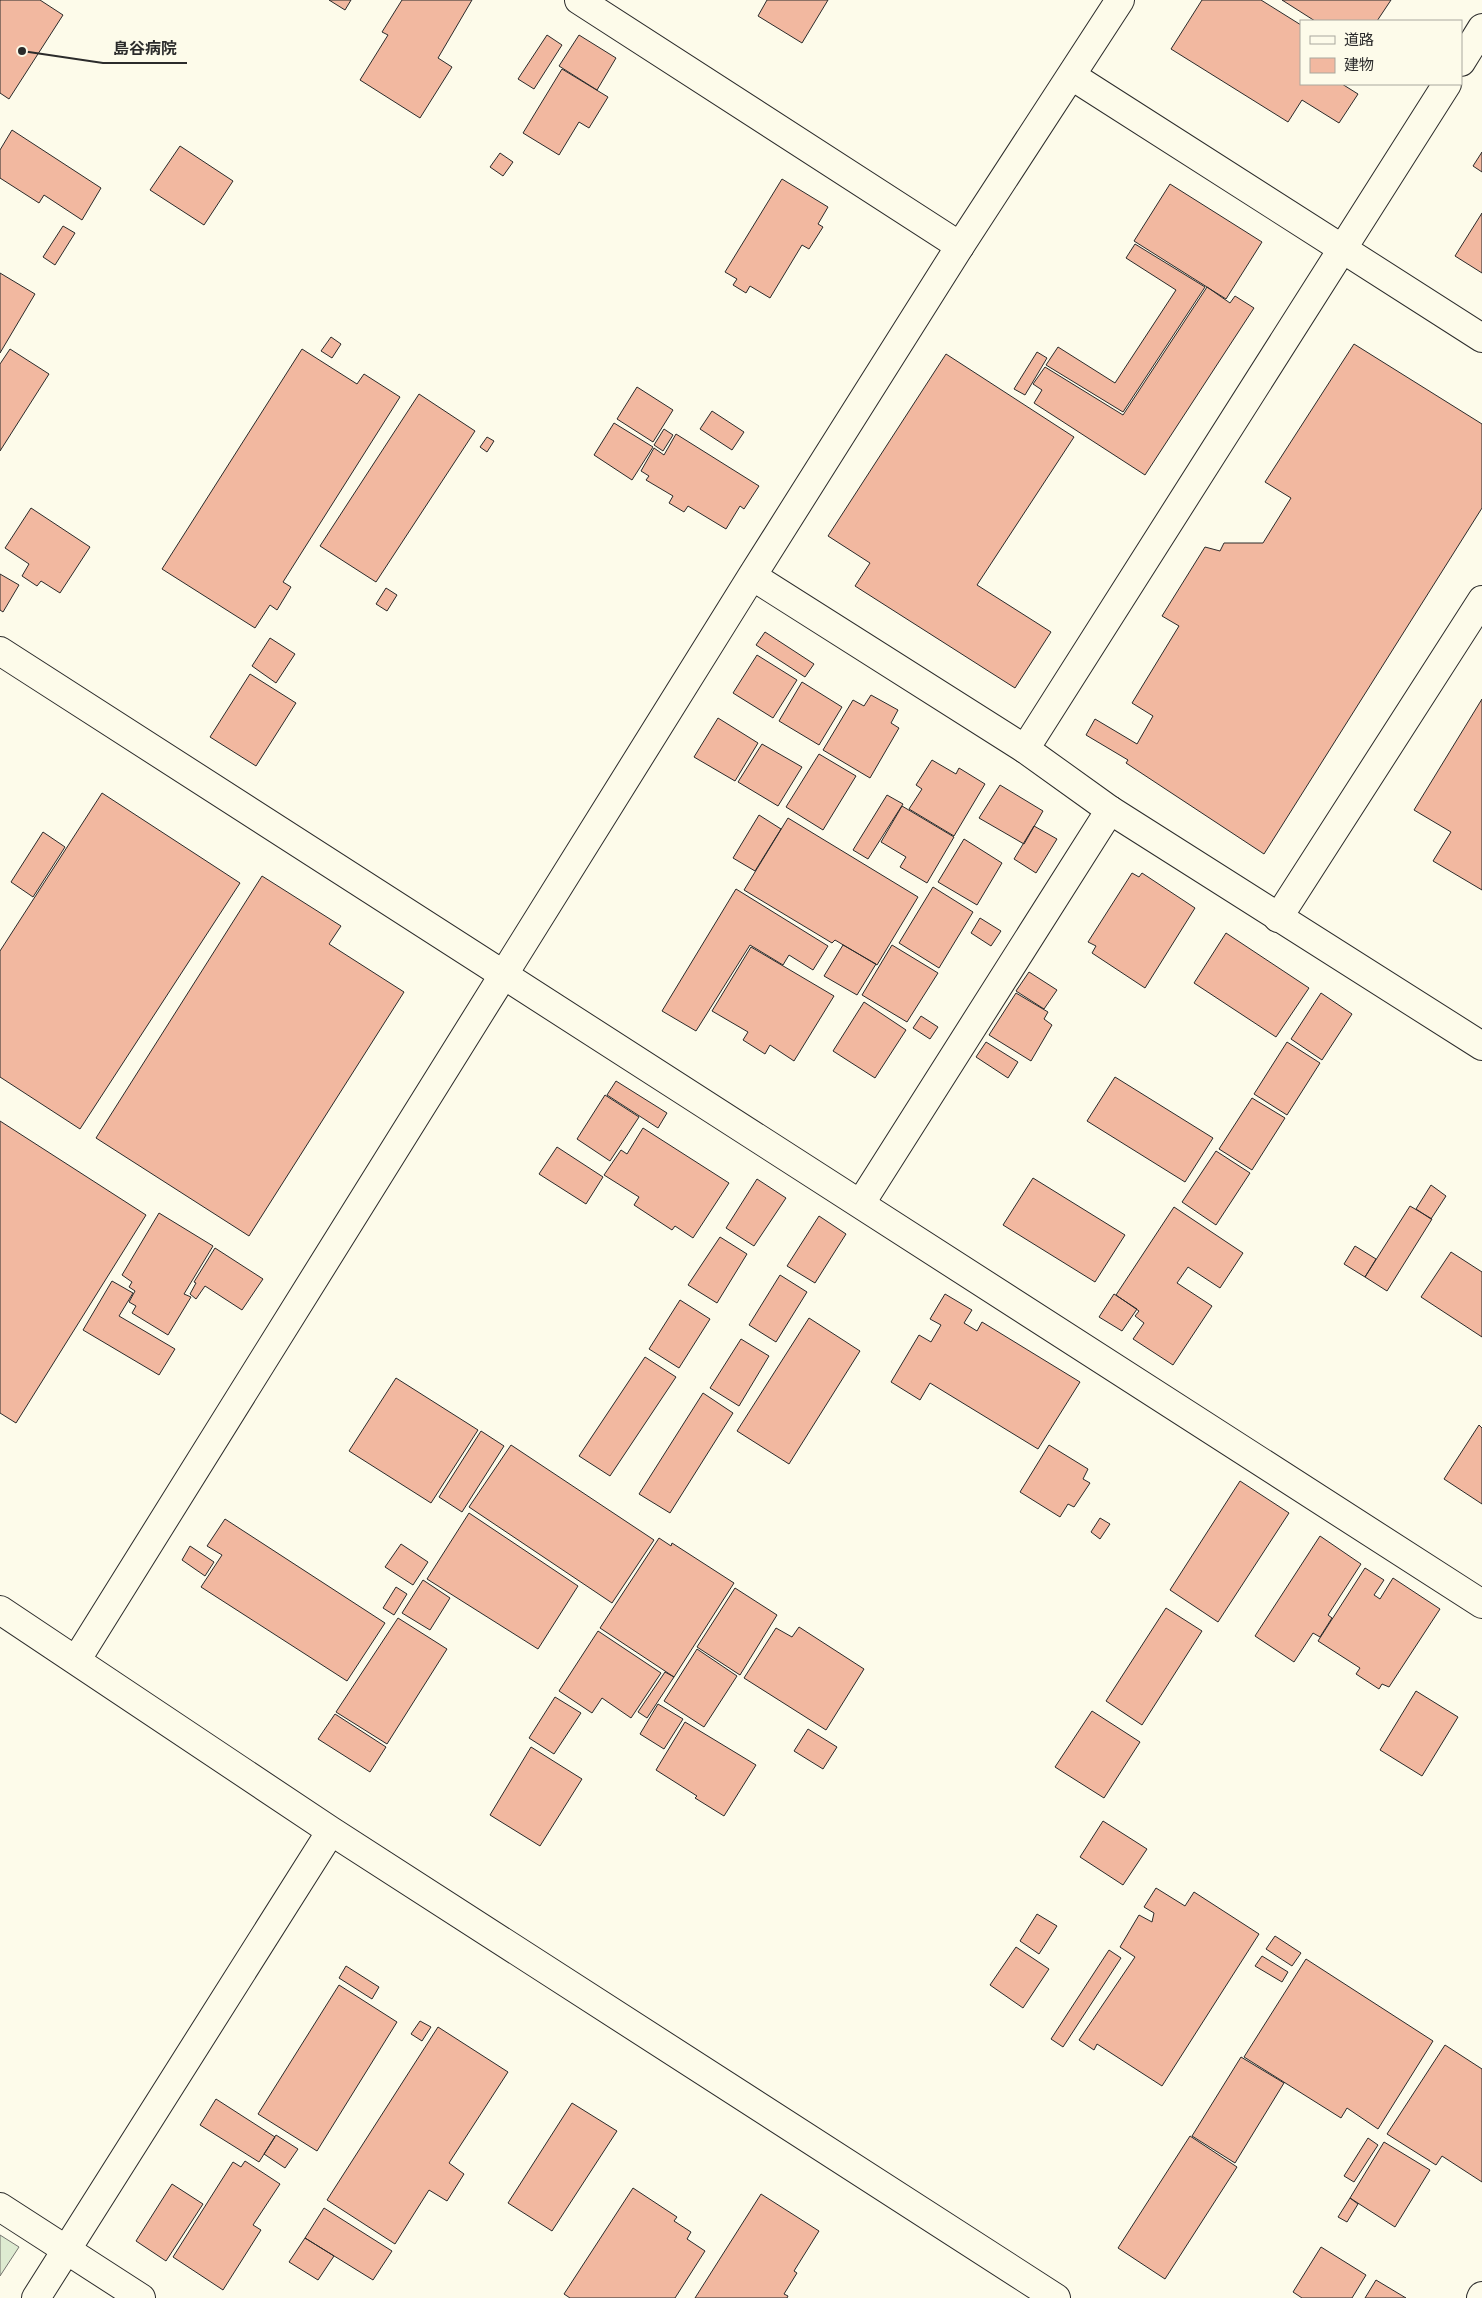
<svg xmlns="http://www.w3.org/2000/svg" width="1482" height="2298" font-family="Quicksand,'Noto Sans JP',sans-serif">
<rect width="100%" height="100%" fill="#fdfbea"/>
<path fill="#deebd1" stroke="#74746e" d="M0,2235L19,2247L0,2276Z"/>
<path fill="#f2b8a0" stroke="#2b2b2b" d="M0,0H40L63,15L9,99L0,93Z
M329,0H351L345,10Z
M402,0H472L438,58L452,67L420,118L360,80L388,35L382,32Z
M767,0H828L802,43L758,16Z
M1202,0H1261L1301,25V84H1342L1358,94L1339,123L1302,100L1288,122L1171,49Z
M1282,0H1391L1377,21H1315Z
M547,35L562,45L534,89L518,79Z
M579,35L616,58L597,90L559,66Z
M562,69L608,97L589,128L579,122L559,155L523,133Z
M12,130L101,188L82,220L44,195L39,203L0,178V150Z
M180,146L233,181L204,225L150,190Z
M1482,152V172L1473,166Z
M500,153L513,162L503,176L490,167Z
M782,179L828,207L818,224L823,227L809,249L802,245L770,298L750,286L746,293L733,285L737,279L725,272Z
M1170,184L1262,242L1226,299L1134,241Z
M1482,213V273L1455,256Z
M63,226L75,233L55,265L43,257Z
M1135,244L1205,287L1123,412L1046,365L1058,347L1115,383L1176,290L1126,258Z
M0,273L35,294L0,353Z
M1207,287L1230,303L1235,296L1254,308L1145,475L1034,403L1042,390L1033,384L1045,367L1123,415Z
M331,337L341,344L332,358L321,351Z
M1354,344L1482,424V508L1264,854L1126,763L1128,760L1086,735L1095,719L1137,744L1153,716L1132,703L1179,626L1162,616L1205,547L1220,551L1224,543H1263L1291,498L1265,482Z
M10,349L49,374L0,451V364Z
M302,349L357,384L364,374L400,397L283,582L291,587L277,610L270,605L255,628L162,569Z
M1037,352L1047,358L1025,395L1014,389Z
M946,354L1074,437L977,585L1051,632L1015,688L855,586L870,563L828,536Z
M637,387L673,410L653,442L617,419Z
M419,394L475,431L376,582L320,546Z
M712,411L744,432L732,450L700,429Z
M614,423L653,447L632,480L594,455Z
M664,429L673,435L663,451L654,445Z
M676,434L759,486L744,509L740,506L726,529L688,506L684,512L669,503L673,496L646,480L649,476L641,471L654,448L664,455Z
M487,437L494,441L487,452L480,447Z
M31,508L90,547L60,593L41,581L37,586L22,576L29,564L5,548Z
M0,574L19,585L3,612L0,610Z
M386,588L397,595L387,611L376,604Z
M765,632L814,664L805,677L756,645Z
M270,638L295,654L276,683L252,666Z
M757,655L797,680L773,718L733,693Z
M250,674L296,703L256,766L210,737Z
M802,682L842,707L819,745L779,721Z
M871,695L898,710L891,723L899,728L870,778L823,750L853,700L864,706Z
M1482,699V890L1433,861L1451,832L1414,810Z
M718,718L758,743L735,781L694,757Z
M762,744L802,767L778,806L738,782Z
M819,754L856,776L823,830L786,807Z
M932,760L956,774L959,768L985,784L954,836L909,809L922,789L916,785Z
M1000,785L1043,811L1024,844L979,818Z
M102,793L240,883L80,1129L0,1077V951Z
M887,795L903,804L868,859L853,850Z
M902,806L954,837L927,883L900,867L906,857L881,842Z
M759,815L781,829L755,871L733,858Z
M788,818L918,897L877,965L835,940L832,943L744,890Z
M1034,826L1057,839L1036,873L1014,859Z
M43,832L65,847L33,897L11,882Z
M964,839L1002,863L977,905L938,882Z
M1132,873L1139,877L1142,873L1195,908L1145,988L1092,953L1096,946L1088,942Z
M262,876L341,926L329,944L404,992L249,1236L96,1138Z
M933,887L973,912L939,968L899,943Z
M736,889L828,946L813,970L789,955L783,965L750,945L696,1031L662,1011Z
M980,918L1001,931L991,946L971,933Z
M1226,933L1309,988L1276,1037L1194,983Z
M843,945L876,964L857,995L824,976Z
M892,945L938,973L907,1022L862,995Z
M751,947L834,996L794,1061L770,1045L765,1054L743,1040L748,1032L712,1011Z
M1029,972L1057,990L1044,1009L1016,991Z
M1016,993L1048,1012L1044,1019L1052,1025L1031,1061L989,1035Z
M1321,993L1352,1014L1322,1060L1291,1039Z
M864,1002L906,1030L875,1078L833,1051Z
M921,1016L938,1027L930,1039L913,1028Z
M986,1042L1018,1062L1008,1078L976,1057Z
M1287,1042L1320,1063L1287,1115L1254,1094Z
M1115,1077L1213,1138L1185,1182L1087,1121Z
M616,1081L667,1113L658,1128L607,1095Z
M605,1095L639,1117L610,1161L577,1139Z
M1252,1098L1285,1118L1252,1170L1219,1149Z
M0,1121L146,1215L16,1423L0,1413Z
M643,1128L729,1183L693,1238L675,1226L672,1230L634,1205L639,1197L604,1175L621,1150L627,1154Z
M557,1147L603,1177L586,1204L539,1174Z
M1216,1151L1250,1173L1216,1225L1182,1202Z
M1033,1178L1125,1235L1095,1282L1003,1225Z
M757,1179L786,1198L754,1246L726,1228Z
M1431,1185L1446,1196L1431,1219L1416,1209Z
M1410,1206L1432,1219L1387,1291L1365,1277Z
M1174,1207L1243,1253L1220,1288L1188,1267L1177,1283L1212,1306L1173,1365L1133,1339L1144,1323L1135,1316L1139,1311L1116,1295Z
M159,1213L213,1246L184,1294L191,1297L168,1335L132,1313L136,1306L129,1302L135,1291L129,1287L132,1282L122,1275Z
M819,1216L846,1234L815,1283L787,1266Z
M720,1237L747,1254L717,1303L688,1285Z
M1355,1246L1376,1259L1365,1277L1344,1264Z
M215,1248L263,1279L242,1310L205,1286L196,1299L190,1294L196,1283L194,1282Z
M1451,1252L1482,1272V1337L1421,1297Z
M780,1275L807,1292L776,1342L749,1325Z
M112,1281L133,1293L119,1316L175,1349L159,1375L83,1330Z
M945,1294L972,1310L964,1323L977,1331L982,1322L1080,1382L1038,1449L930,1383L920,1400L891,1382L919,1335L931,1342L941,1325L930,1319Z
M1114,1294L1137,1309L1122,1331L1099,1317Z
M680,1300L710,1319L679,1368L649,1349Z
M809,1318L860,1351L789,1464L737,1431Z
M741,1339L769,1356L739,1406L710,1388Z
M645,1357L676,1377L610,1476L579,1456Z
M396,1378L478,1430L431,1503L349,1451Z
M703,1393L733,1413L670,1513L639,1494Z
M1479,1425L1482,1428V1504L1444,1479Z
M481,1431L504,1446L462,1512L439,1497Z
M511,1445L654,1540L612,1603L469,1507Z
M1049,1445L1088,1469L1083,1479L1090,1483L1074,1507L1068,1504L1060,1517L1020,1492Z
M1240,1481L1289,1513L1218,1622L1170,1590Z
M469,1513L578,1586L538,1649L427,1579Z
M1100,1518L1110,1524L1100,1539L1091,1532Z
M225,1519L385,1623L347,1681L201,1587L222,1555L207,1546Z
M1320,1536L1361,1564L1328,1615L1332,1618L1320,1637L1313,1633L1294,1662L1255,1636Z
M659,1538L671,1546L672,1543L734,1583L674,1677L600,1628Z
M401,1544L428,1562L413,1585L385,1567Z
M190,1546L214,1562L205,1576L182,1560Z
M1365,1568L1384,1580L1374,1595L1380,1599L1393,1578L1440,1609L1389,1687L1382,1684L1379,1689L1356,1674L1360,1668L1318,1641Z
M423,1580L450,1598L430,1630L402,1613Z
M396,1587L407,1594L394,1615L383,1608Z
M735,1588L777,1615L740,1675L697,1647Z
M1166,1608L1202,1631L1142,1725L1106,1701Z
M398,1618L447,1649L387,1744L336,1712Z
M799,1627L864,1669L826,1730L744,1678L776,1628L792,1637Z
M598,1631L661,1673L631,1718L602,1698L592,1713L559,1691Z
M697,1649L737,1676L704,1727L664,1701Z
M665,1672L674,1677L647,1718L638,1712Z
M1416,1691L1458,1717L1422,1776L1380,1750Z
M555,1697L581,1713L554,1754L529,1738Z
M658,1704L683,1719L664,1749L640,1734Z
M1092,1711L1140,1742L1104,1798L1055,1767Z
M335,1714L386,1747L370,1772L318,1739Z
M685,1722L756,1765L724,1816L695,1798L697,1796L656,1770Z
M808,1729L837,1747L823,1769L794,1751Z
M531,1747L582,1779L540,1846L490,1815Z
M1103,1821L1147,1849L1123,1885L1080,1857Z
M1156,1888L1185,1906L1194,1892L1259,1934L1162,2086L1097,2044L1094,2050L1079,2040L1135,1957L1120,1947L1139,1915L1152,1922L1154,1913L1144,1907Z
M1037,1914L1057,1926L1039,1954L1020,1941Z
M1275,1936L1301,1953L1292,1966L1266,1949Z
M1016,1947L1049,1969L1023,2008L990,1985Z
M1109,1950L1121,1958L1063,2047L1051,2039Z
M1262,1956L1288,1972L1282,1982L1255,1966Z
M1306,1959L1433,2041L1378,2129L1347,2108L1341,2118L1244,2057Z
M346,1966L379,1987L372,1999L339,1978Z
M339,1985L397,2022L317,2151L258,2114Z
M420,2021L431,2027L422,2041L411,2034Z
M438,2027L508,2072L449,2163L464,2174L447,2201L429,2190L395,2244L327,2200Z
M1445,2045L1482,2069V2182L1442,2156L1436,2165L1387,2134Z
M1241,2057L1284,2083L1235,2163L1192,2136Z
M216,2099L275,2137L259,2162L200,2125Z
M572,2103L617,2131L552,2231L508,2203Z
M276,2135L298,2149L285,2168L264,2154Z
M1190,2136L1237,2167L1165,2279L1118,2248Z
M1368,2138L1378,2145L1354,2182L1344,2176Z
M1384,2142L1430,2170L1395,2227L1350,2198Z
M245,2161L280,2184L253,2225L261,2230L223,2290L173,2257L233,2162L241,2167Z
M172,2184L203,2204L166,2261L136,2241Z
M633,2188L677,2217L674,2221L691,2232L687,2239L705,2251L675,2298H570L564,2294Z
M761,2194L819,2231L794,2271L797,2273L784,2294L788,2296L787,2298H695Z
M1350,2198L1358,2204L1347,2222L1338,2217Z
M324,2208L392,2251L373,2280L305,2238Z
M305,2238L334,2256L318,2280L289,2262Z
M1321,2247L1366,2275L1352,2298H1302L1293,2292Z
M1376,2280L1406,2298H1365Z"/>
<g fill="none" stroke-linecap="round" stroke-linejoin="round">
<defs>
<path id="street" d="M579,0L960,246
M1461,62L1482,28
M1025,749L1447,84
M1278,918L1482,600
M861,1203L1110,810
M0,2207L141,2298"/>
<path id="secondary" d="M1072,76L1482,338
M752,576L1025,749L1110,810L1482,1046
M0,651L1482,1604
M0,1610L331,1831L1056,2298
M77,1659L752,576L960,246L1120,0
M36,2298L331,1831
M1481,2298L1482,2296"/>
</defs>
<use href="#street" stroke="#2b2b2b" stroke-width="30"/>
<use href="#secondary" stroke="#2b2b2b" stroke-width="30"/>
<use href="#street" stroke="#fdfbea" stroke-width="28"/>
<use href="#secondary" stroke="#fdfbea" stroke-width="28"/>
</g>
<path fill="none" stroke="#2b2b2b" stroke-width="2" d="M22 51L103 63H187"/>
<circle fill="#2b2b2b" stroke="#fdfbea" stroke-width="2" cx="22" cy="51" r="5"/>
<g font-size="16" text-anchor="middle" font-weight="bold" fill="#2b2b2b" stroke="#fdfbea" stroke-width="4" stroke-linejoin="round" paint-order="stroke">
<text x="145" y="54">島谷病院</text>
</g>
<rect x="1300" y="20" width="162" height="65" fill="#fdfbea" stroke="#a9a89e"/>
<rect x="1310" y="36" width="25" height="8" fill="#fdfbea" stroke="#a9a89e"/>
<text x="1344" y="45" font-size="15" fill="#2b2b2b">道路</text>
<rect x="1310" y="58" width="25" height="15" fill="#f2b8a0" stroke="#a9a89e"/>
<text x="1344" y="70" font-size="15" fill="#2b2b2b">建物</text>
</svg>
